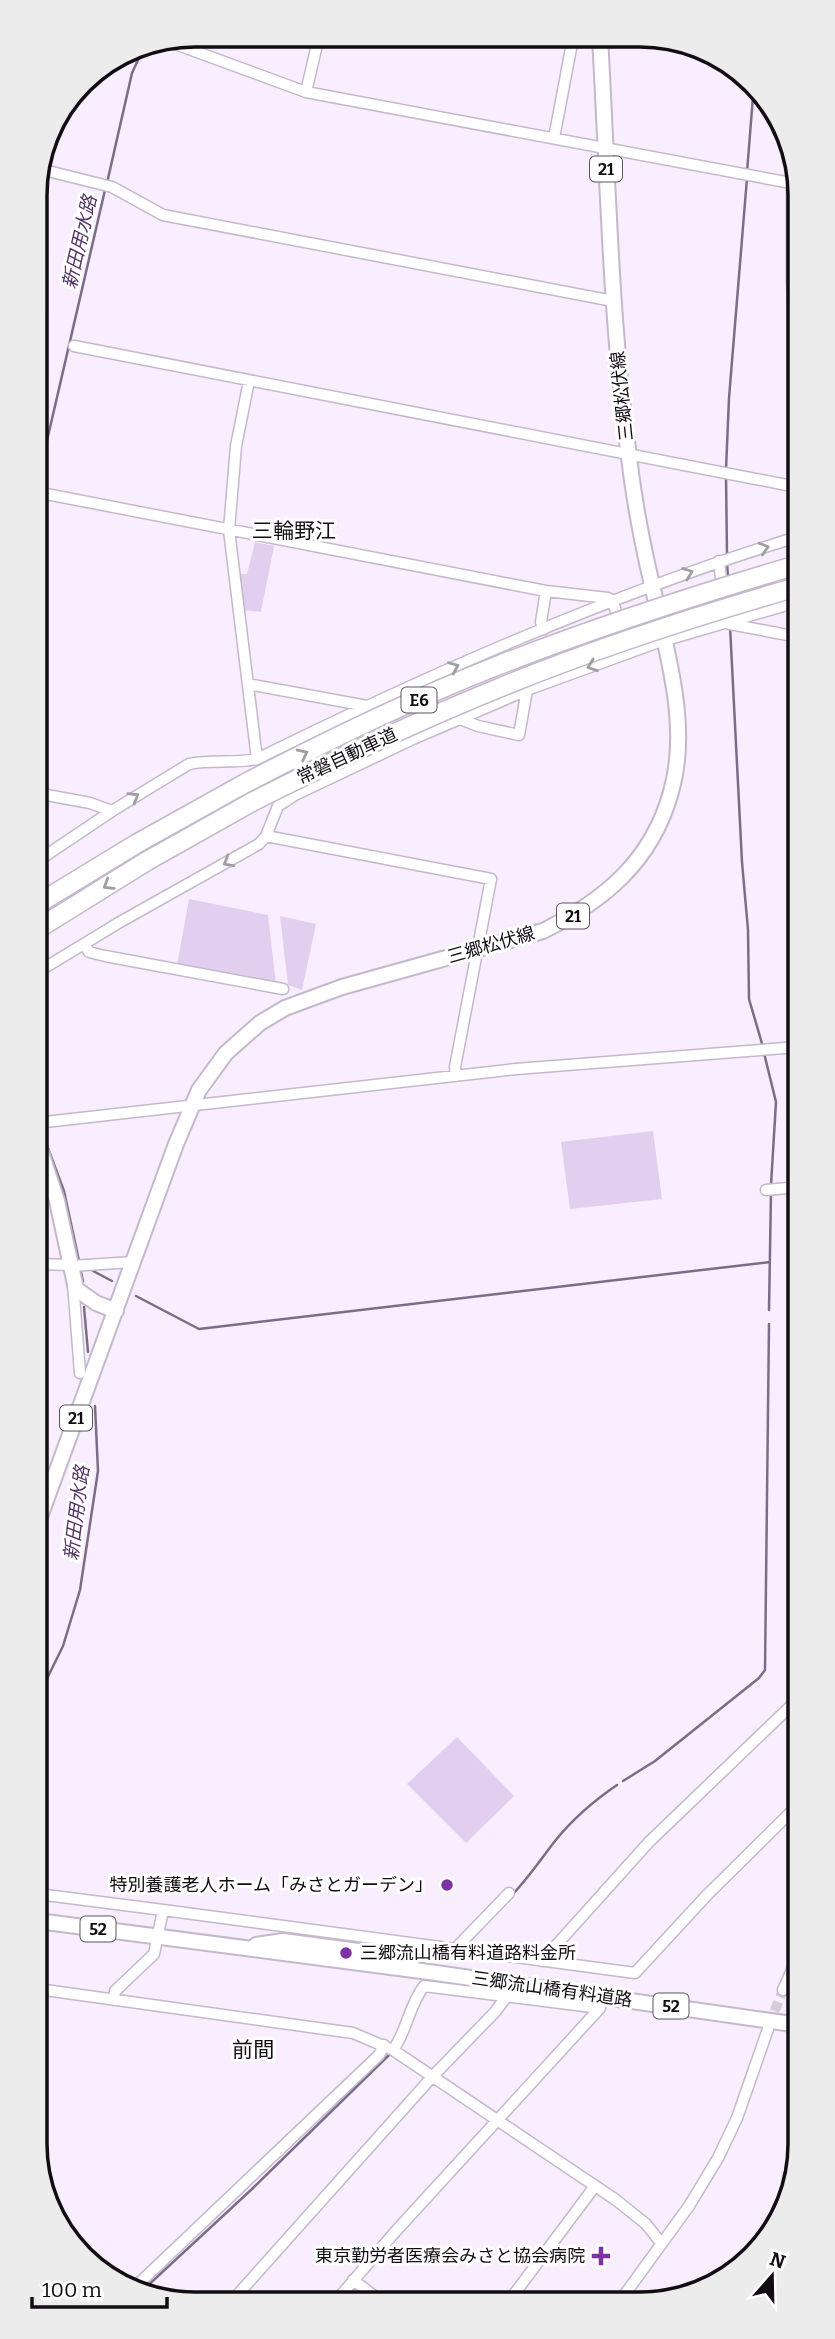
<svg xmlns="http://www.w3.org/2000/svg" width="835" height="2339" font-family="Bitter,'Noto Sans JP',serif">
<rect width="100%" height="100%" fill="#f8eeff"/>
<path fill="#e2ceef" d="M255,542L274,546L261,612L242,610L239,574H247Z
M189,899L268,915L276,984L177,965Z
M280,916L316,924L302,990L288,985Z
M653,1131L662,1199L570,1209L561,1142Z
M457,1737L514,1796L466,1843L407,1784Z"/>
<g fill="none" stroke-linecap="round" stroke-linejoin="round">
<path stroke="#7d6c88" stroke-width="2.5" d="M747,172L754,84
M107,183L132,73L145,45
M726,469L729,398L747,178
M726,475L727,556
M36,488L105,190
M727,563L728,577
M730,626L742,862L748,930L749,999L763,1047
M764,1053L776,1102L771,1185
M40,1127L64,1191L79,1261
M80,1268L83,1281
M93,1271L112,1281
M136,1296L199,1329L770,1262
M84,1307L88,1352
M769,1310L771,1192
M37,1699L63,1646L80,1590L98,1471L95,1406
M623,1781L655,1761L759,1678L765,1670L769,1324
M513,1894C529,1877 541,1859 555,1841C571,1821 595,1800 617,1785
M469,1942L480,1930
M143,2290L252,2189L389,2055"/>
<path stroke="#d5ccdc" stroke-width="10" stroke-dasharray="10 5" stroke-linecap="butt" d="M769,2025L783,1990"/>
<defs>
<path id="street" d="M167,41L306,92L791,183
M306,92L319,36
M554,138L573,38
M792,155V282L797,369
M40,169L112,187L163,215L613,301
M74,346L797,487
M249,381L236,446L229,530L257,759
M36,492L546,591L608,598L612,600L621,625
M719,561L725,613
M730,624L798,637
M544,629L541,622L546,591
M248,684L367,706L372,710L387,740
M460,719L478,726L519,735L527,690
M36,793L90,803L112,811
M266,836L491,879L455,1067L456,1076
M36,862L112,811L189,764C212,759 235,764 257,759C432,673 611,594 797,537
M84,944L89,952L105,956L283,989
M36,973L120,922L259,844L266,836L278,806L295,795L413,739L527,690L656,643L797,602
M37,1125L45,1122L516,1069L798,1047
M766,1190L798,1187
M37,1264L70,1265
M71,1266L133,1262
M73,1283L80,1373
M38,1894L163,1910
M455,1949L509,1893
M542,1961L649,1842L799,1698
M38,1989L353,2033L393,2050L616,2200L646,2224L661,2243
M783,1990L799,1954
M114,2000L115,1991L154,1954L163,1910L635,1973L707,1895L799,1804
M393,2050C407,2031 409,2005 424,1986L600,2008
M353,2280L381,2301
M136,2286L379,2055L384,2045
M232,2301L432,2077L495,2012L507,1996
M336,2301L395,2232L600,2008
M509,2301L595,2186
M620,2301L689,2206L718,2158L737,2118L768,2029"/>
<path id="secondary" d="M37,1140L57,1201L76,1289L96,1303L116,1311"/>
<path id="primary" d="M37,1525L176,1144L199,1090L226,1053L260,1023L285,1008L342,987L543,931C605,900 652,861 671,792C690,726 667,654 653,589C642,543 633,495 628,449C610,312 608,175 600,38
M38,1921L429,1972L799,2025
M256,1945L283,1941L388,1955L411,1965"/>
<path id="highway" d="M36,905L136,844L242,785
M36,930L147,861L252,802"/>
</defs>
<use href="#street" stroke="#c4b8cc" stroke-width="13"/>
<use href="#secondary" stroke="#c4b8cc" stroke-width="18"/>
<use href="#primary" stroke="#c4b8cc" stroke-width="18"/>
<use href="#highway" stroke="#c4b8cc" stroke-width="21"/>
<use href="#street" stroke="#fff" stroke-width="10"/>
<use href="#secondary" stroke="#fff" stroke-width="14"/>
<use href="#primary" stroke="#fff" stroke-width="14"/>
<use href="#highway" stroke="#fff" stroke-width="18"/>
<defs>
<path id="highway-bridge" d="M242,785C324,742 408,701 494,667C593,628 695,595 797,565
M252,802C333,761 415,722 499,688C596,648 696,616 797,587"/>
</defs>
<use href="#highway-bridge" stroke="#c4b8cc" stroke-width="21" stroke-linecap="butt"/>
<use href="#highway-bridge" stroke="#fff" stroke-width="18"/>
</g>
<defs><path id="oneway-chevron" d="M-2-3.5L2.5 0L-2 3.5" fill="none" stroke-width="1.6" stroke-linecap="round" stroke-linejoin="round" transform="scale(1.75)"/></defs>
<g stroke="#a09ea1">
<use href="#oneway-chevron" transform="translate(764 548) rotate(-17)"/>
<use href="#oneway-chevron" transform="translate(688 573) rotate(-20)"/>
<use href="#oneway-chevron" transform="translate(592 666) rotate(160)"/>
<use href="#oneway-chevron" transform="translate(454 667) rotate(-23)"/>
<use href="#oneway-chevron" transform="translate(303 754) rotate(-26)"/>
<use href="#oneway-chevron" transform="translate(134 797) rotate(-31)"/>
<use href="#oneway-chevron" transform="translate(228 862) rotate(150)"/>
<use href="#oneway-chevron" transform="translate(108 885) rotate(148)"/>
</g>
<g fill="#7d31a3" stroke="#fff" stroke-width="2.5">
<circle cx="447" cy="1885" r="7"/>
<circle cx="346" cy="1953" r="7"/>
<path d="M597.5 2245.5h7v7h7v7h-7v7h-7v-7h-7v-7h7z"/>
</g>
<g text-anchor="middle" stroke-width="6" stroke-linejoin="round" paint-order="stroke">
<g fill="#fff" stroke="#58565a" stroke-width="2">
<rect x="590" y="156.5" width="32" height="25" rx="5"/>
<rect x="401.5" y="687.5" width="35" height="25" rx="5"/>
<rect x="557" y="903.5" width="32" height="25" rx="5"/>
<rect x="60" y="1405.5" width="32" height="25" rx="5"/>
<rect x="80.5" y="1916.5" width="35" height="25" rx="5"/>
<rect x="653.5" y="1993.5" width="35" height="25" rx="5"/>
</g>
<g font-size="16" font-weight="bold" fill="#110d13">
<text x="606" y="175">21</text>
<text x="419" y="706">E6</text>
<text x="573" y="922">21</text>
<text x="76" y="1424">21</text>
<text x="98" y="1935">52</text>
<text x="671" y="2012">52</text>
</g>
<g font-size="18" fill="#110d13" stroke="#fff">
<text transform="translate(622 396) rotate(-96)" y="6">三郷松伏線</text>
<text transform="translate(347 756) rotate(-25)" y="6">常磐自動車道</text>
<text transform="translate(491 945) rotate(-16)" y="6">三郷松伏線</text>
<text transform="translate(552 1989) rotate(8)" y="6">三郷流山橋有料道路</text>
</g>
<g font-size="18" fill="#110d13" stroke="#fff" text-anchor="end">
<text x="433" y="1891">特別養護老人ホーム「みさとガーデン」</text>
<text x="360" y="1959" text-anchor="start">三郷流山橋有料道路料金所</text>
<text x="585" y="2262">東京勤労者医療会みさと協会病院</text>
</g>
<g font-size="19" font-style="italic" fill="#543566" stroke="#fff">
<text transform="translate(79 242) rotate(-77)" y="7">新田用水路</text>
<text transform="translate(76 1513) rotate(-83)" y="7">新田用水路</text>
</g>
<g font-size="21" fill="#110d13" stroke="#fff">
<text x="294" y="538">三輪野江</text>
<text x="253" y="2057">前間</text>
</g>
</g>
<path d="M0 0H835V2339H0ZM195 47H640A148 148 0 0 1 788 195V2144A148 148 0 0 1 640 2292H195A148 148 0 0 1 47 2144V195A148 148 0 0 1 195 47Z" fill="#ececec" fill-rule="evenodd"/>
<path fill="none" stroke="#110d13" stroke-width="3.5" d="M195 47H640A148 148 0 0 1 788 195V2144A148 148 0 0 1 640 2292H195A148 148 0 0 1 47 2144V195A148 148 0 0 1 195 47Z"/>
<g transform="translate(772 2276) rotate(20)" stroke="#ffffff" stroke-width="5" paint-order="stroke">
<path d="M0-5L12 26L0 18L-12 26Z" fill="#110d13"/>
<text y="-10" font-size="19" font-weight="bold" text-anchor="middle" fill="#110d13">N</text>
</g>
<path d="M32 2297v10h135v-10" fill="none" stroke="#110d13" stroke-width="3.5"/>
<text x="42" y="2297" font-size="21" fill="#110d13" stroke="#ffffff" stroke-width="5" paint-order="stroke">100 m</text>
</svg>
